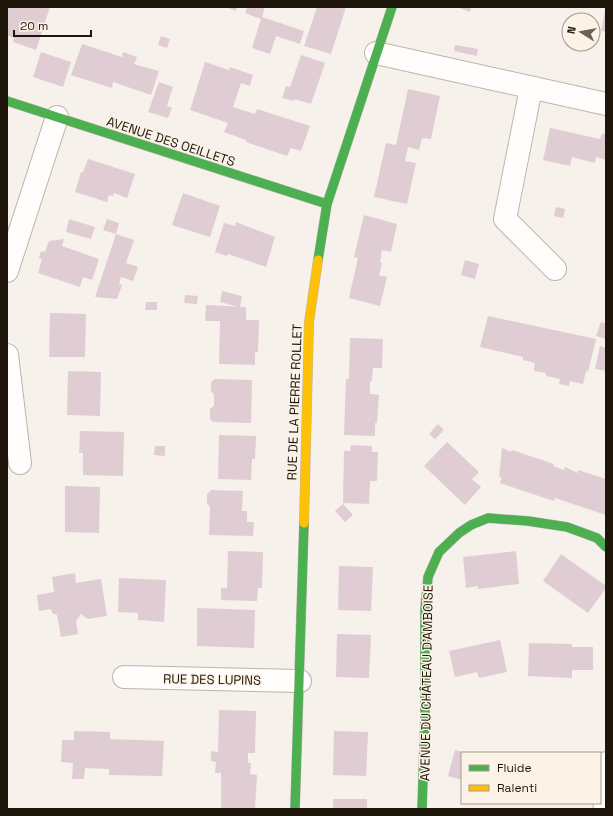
<svg xmlns="http://www.w3.org/2000/svg" width="613" height="816" font-family="'Space Grotesk',sans-serif">
<rect width="100%" height="100%" fill="#f7f1eb"/>
<path fill="#dfcdd3" d="M7,7H50L36,50L13,42L14,38L7,35Z
M225,7H237L236,11Z
M247,7H265L262,17L304,31L300,44L276,36L270,54L252,48L261,19L245,13Z
M317,7H346L331,54L304,46Z
M457,7H471L470,12Z
M605,11H606V32L601,31Z
M161,36L170,39L167,48L158,45Z
M82,44L122,57L123,52L137,57L134,64L159,71L151,95L113,82L112,88L71,75Z
M455,45L478,49L477,56L454,51Z
M41,52L71,62L63,87L33,77Z
M301,55L325,63L311,104L295,99L294,101L282,98L286,86L290,87Z
M205,62L229,70L230,67L253,75L250,86L241,83L233,107L255,114L257,109L310,126L301,151L291,148L287,156L246,142V140L224,132L228,123L190,110Z
M159,82L173,87L167,106L172,108L168,118L148,112Z
M408,89L440,96L431,139L422,138L419,150L408,147L405,161L416,163L407,204L374,197L386,143L396,145Z
M550,128L600,139L602,134H606V160L596,157L595,163L572,157L570,166L543,160Z
M88,159L135,174L127,198L114,193L113,196L109,195L107,202L75,192L81,172H83Z
M183,193L220,206L210,237L172,225Z
M556,207L565,209L563,218L554,216Z
M364,215L397,224L391,252L382,250L380,262L382,263L379,275L387,277L380,306L349,298L358,258L354,257Z
M69,219L95,227L91,239L66,232Z
M107,219L119,223L116,234L103,230Z
M236,222L275,237L266,267L228,254L227,256L215,252L224,223L235,226Z
M116,234L134,240L126,263L138,267L133,281L121,277L119,284L122,285L117,299L95,297Z
M64,239L62,246L99,259L92,280L83,277L80,287L38,273L42,259L39,258L41,251L45,252L49,241Z
M465,260L479,264L475,279L461,275Z
M222,291L242,296L240,307L220,302Z
M185,295L198,296L197,304L184,303Z
M146,302H157V310H145Z
M206,305L246,307V320H259L258,352H255V365L219,364L220,321H205Z
M50,313L86,314L85,357H49Z
M488,316L596,339L588,372L586,371L583,384L570,381L569,386L559,384L560,379L546,376V373L534,371L535,363L523,360V357L480,347Z
M601,322L606,324V339L596,336Z
M350,338L383,339L382,368H373L372,381H370V394L379,395L377,423H375V436L344,435L346,379H349Z
M600,346L606,348V371L595,369Z
M68,371L101,372L100,416L67,415Z
M215,379L252,380L251,423L213,422L210,419V409L214,406V394L211,391V382Z
M438,424L444,430L435,439L429,434Z
M80,431L124,432L123,476L83,475V453H79Z
M219,435L256,436L255,459H252L251,480L218,479Z
M447,442L479,472L472,479L481,487L465,505L424,466Z
M351,445L372,446V452H378L377,481H370L369,504L343,503L344,451H350Z
M155,446H165V456L154,455Z
M502,448L511,452L512,450L554,464L553,466L564,470L565,467L578,473V470L606,479V515L555,498L554,501L500,483L502,478L499,477Z
M65,486L100,487L99,533L65,532Z
M211,490L243,491L242,511H247V522H254L253,536L209,535L210,507L207,503V494Z
M343,504L353,515L345,522L335,511Z
M228,551L263,552L262,588H258L257,601L221,600V588H227Z
M516,551L519,584L478,589V586L466,588L463,557Z
M561,554L606,586V588L588,613L543,581Z
M339,566L373,567L371,611L338,610Z
M75,573L76,583L101,579L107,616L88,619L81,614L76,621L78,634L61,637L57,615L52,613L51,609L39,611L37,595L54,592L52,577Z
M119,578L166,580L164,622L138,620V613L118,612Z
M197,608L255,610L254,648L197,646Z
M337,634L371,635L369,678L336,677Z
M500,640L507,672L479,678L477,672L455,677L449,651Z
M529,643L572,644V647H593V670H572V678L528,676Z
M219,710L256,711L255,753H248V763H251L250,774L257,775L255,809H221V773H215L216,762L211,761V751L218,752Z
M74,731L110,732V739L164,741L162,776L109,775V769L85,768L84,779H72L73,763L61,762L62,740H74Z
M334,731L368,732L366,776L333,775Z
M455,750L462,752V780L448,776Z
M333,799H367V809H333Z"/>
<g fill="none" stroke-linecap="round" stroke-linejoin="round">
<defs>
<path id="street" d="M376,53L606,104
M531,88L505,219L555,269
M7,271L57,117
M7,355L20,463
M124,677L300,681
M605,809L604,797L606,763"/>
<path id="fast" d="M7,101L327,204
M318,260L327,204L392,7
M295,809L304,523
M422,809L425,719V609L428,577L439,552L459,533L471,525L488,518L528,521L567,527L597,538L606,547"/>
<path id="slow" d="M304,523L309,322L318,260"/>
</defs>
<use href="#street" stroke="#bbb4ac" stroke-width="24"/>
<use href="#fast" stroke="#bbb4ac" stroke-width="10"/>
<use href="#slow" stroke="#bbb4ac" stroke-width="10"/>
<use href="#street" stroke="#fefdfc" stroke-width="22"/>
<use href="#fast" stroke="#4caf50" stroke-width="9"/>
<use href="#slow" stroke="#ffc107" stroke-width="9"/>
</g>
<g text-anchor="middle" stroke-width="3" stroke-linejoin="round" paint-order="stroke">
<g font-size="13" fill="#1e160b" stroke="#fcf2e6">
<text transform="translate(171 141) rotate(18)" y="5">AVENUE DES OEILLETS</text>
<text transform="translate(294 402) rotate(-88)" y="5">RUE DE LA PIERRE ROLLET</text>
<text transform="translate(212 679) rotate(1)" y="5">RUE DES LUPINS</text>
<text transform="translate(426 683) rotate(-89)" y="5">AVENUE DU CHÂTEAU D'AMBOISE</text>
</g>
</g>
<rect width="613" height="816" fill="none" stroke="#1e160b" stroke-width="16"/>
<rect x="461" y="752" width="140" height="52" fill="#fcf2e6" stroke="#a39a8e"/>
<rect x="469" y="765" width="20" height="6" fill="#4caf50" stroke="#a39a8e"/>
<text x="497" y="772" font-size="12" fill="#1e160b">Fluide</text>
<rect x="469" y="785" width="20" height="6" fill="#ffc107" stroke="#a39a8e"/>
<text x="497" y="792" font-size="12" fill="#1e160b">Ralenti</text>
<g transform="translate(581 32) rotate(281)"><circle r="19" fill="#fcf2e6" stroke="#a39a8e"/>
<path d="M0-3L7 15L0 10L-7 15Z" fill="#6a6359"/>
<text y="-6" font-size="11" font-weight="bold" text-anchor="middle" fill="#1e160b">N</text>
</g>
<path d="M14 30v6h77v-6" fill="none" stroke="#1e160b" stroke-width="2"/>
<text x="20" y="30" font-size="12" fill="#1e160b" stroke="#fcf2e6" stroke-width="3" paint-order="stroke">20 m</text>
</svg>
